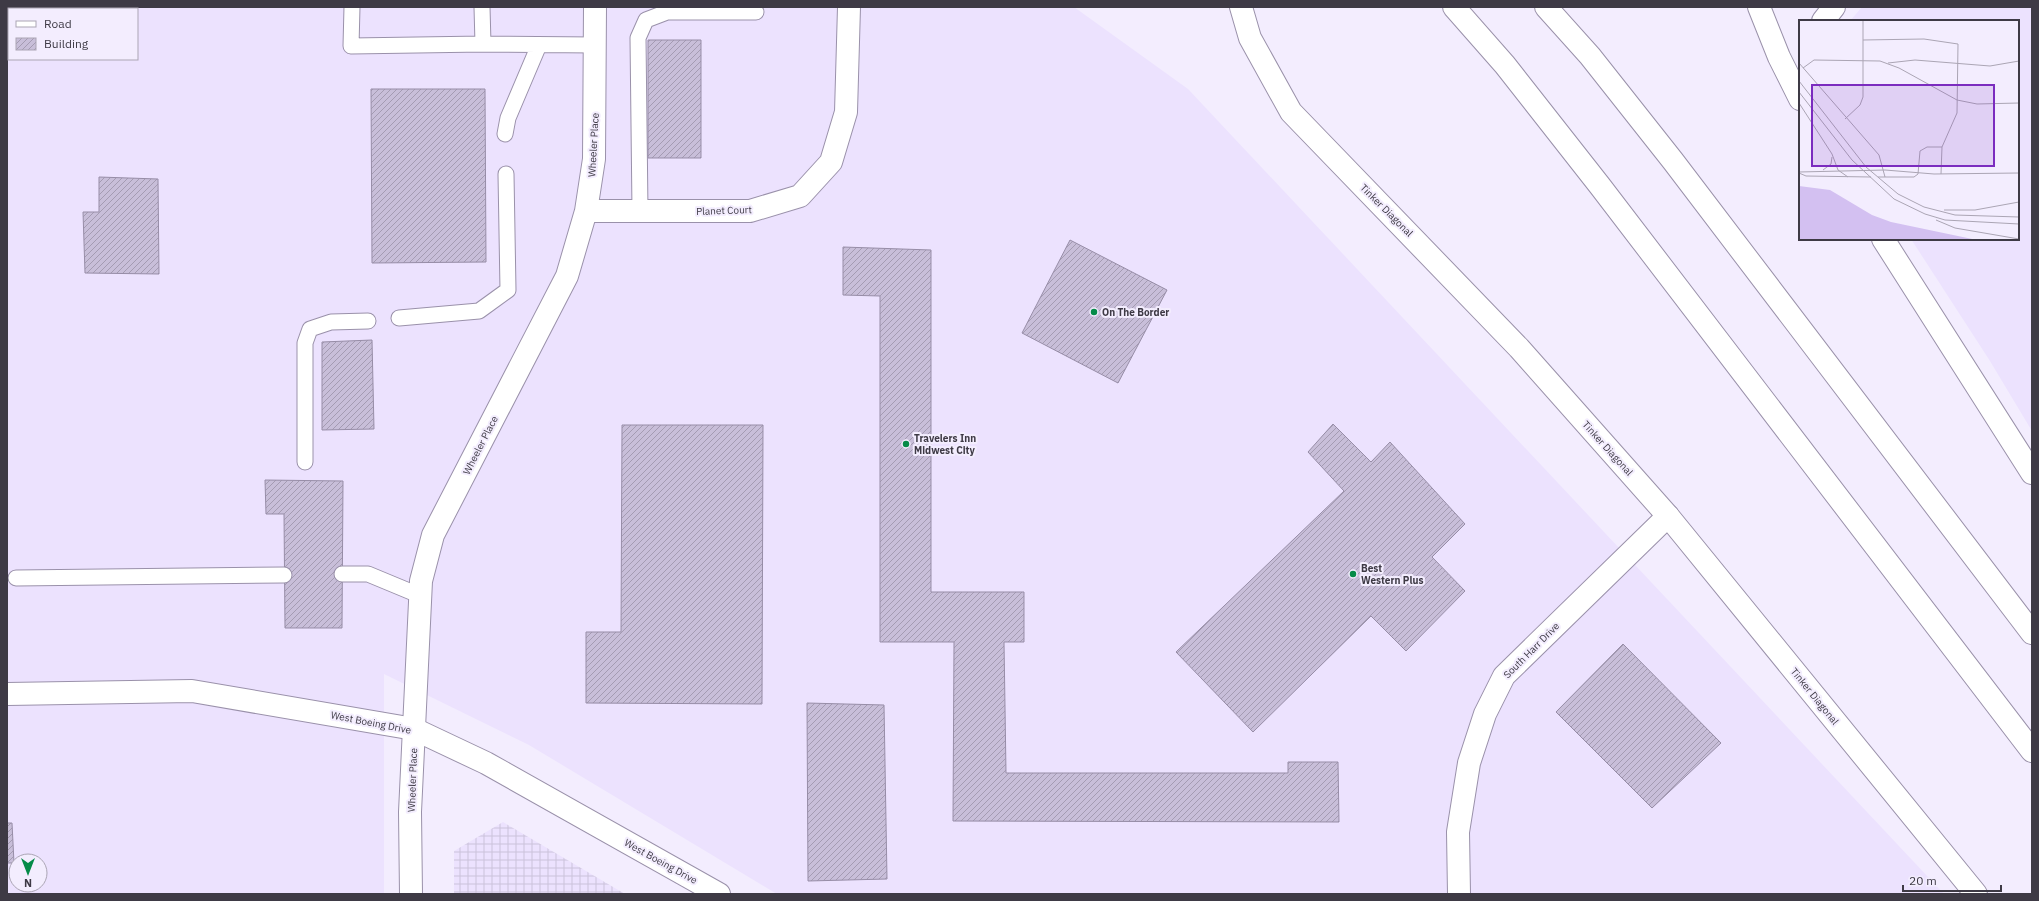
<svg xmlns="http://www.w3.org/2000/svg" width="2039" height="901" font-family="'IBM Plex Sans',sans-serif">
<defs>
<pattern id="industrial-grid" width="8" height="8" patternUnits="userSpaceOnUse"><rect width="8" height="8" fill="#ece2fe"/><path d="M0 4h8M4 0v8" fill="none" stroke="#cbc3db"/></pattern>
<pattern id="building-hatch" width="6" height="6" patternUnits="userSpaceOnUse"><rect width="6" height="6" fill="#c8bed9"/><path d="M-1 1l2-2M0 6l6-6M5 7l2-2" fill="none" stroke="#a49bb2"/></pattern>
</defs>
<rect width="100%" height="100%" fill="#f3edfe"/>
<path fill="#ece2fe" fill-rule="evenodd" d="M7,7H1074L1188,89L1944,894H777L529,745L384,674V894H7ZM9,9H137V59H9ZM16,861H40V885H16Z
M1862,7H2032V431L1990,361L1911,239H2018V21H1850Z"/>
<path fill="url(#industrial-grid)" d="M503,822L625,894H454V851Z"/>
<path fill="url(#building-hatch)" stroke="#978da7" d="M648,40H701V158H648Z
M371,89H485L486,262L372,263Z
M99,177L158,179L159,274L85,273L83,212H99Z
M1070,240L1167,290L1118,383L1022,333Z
M843,247L931,250V592H1024V642H1004L1006,773H1288V762H1338L1339,822L953,821L954,642H880V296L843,295Z
M372,340L374,429L322,430V342Z
M1333,424L1371,462L1390,442L1465,524L1432,557L1465,591L1406,651L1371,616L1253,732L1176,652L1344,491L1308,452Z
M622,425H763L762,704L586,703V632H621Z
M265,480L343,481L342,628H285L284,514H266Z
M1623,644L1721,743L1652,808L1556,712Z
M807,703L884,705L887,879L808,881Z
M7,823H12L14,863H7Z"/>
<g fill="none" stroke-linecap="round" stroke-linejoin="round">
<defs>
<path id="lane" d="M352,7L351,46L483,44L595,45
M482,7L483,44
M505,134L508,118L539,45
M640,211L638,38L646,20L667,12H756
M399,318L479,311L508,290L506,174
M305,462V343L310,329L331,322L368,321
M342,574H368L421,596
M16,578L284,575"/>
<path id="street" d="M586,211H750L800,196L831,162L846,112L849,7
M411,894L410,812L421,581L433,535L567,276L586,211L594,159L595,7
M1459,894L1458,832L1469,763L1485,714L1504,676L1668,516"/>
<path id="secondary" d="M1241,7L1250,38L1291,112L1519,348L1668,516L1976,894
M7,694L192,691L414,729L486,763L719,894"/>
<path id="highway" d="M1454,7L1505,65L1600,186L2032,751
M1546,7L1590,56L1673,161L2032,633
M1759,7L1779,57L1800,99
M1823,21L1834,7
M1883,239L2032,473"/>
</defs>
<use href="#lane" stroke="#9a91aa" stroke-width="17"/>
<use href="#street" stroke="#9a91aa" stroke-width="24"/>
<use href="#secondary" stroke="#9a91aa" stroke-width="24"/>
<use href="#highway" stroke="#9a91aa" stroke-width="24"/>
<use href="#lane" stroke="#fff" stroke-width="15"/>
<use href="#street" stroke="#fff" stroke-width="22"/>
<use href="#secondary" stroke="#fff" stroke-width="22"/>
<use href="#highway" stroke="#fff" stroke-width="22"/>
</g>
<g fill="#058b48" stroke="#f3edfe" stroke-width="1.5">
<circle cx="1094" cy="312" r="4"/>
<circle cx="906" cy="444" r="4"/>
<circle cx="1353" cy="574" r="4"/>
</g>
<g text-anchor="middle" stroke-width="4" stroke-linejoin="round" paint-order="stroke">
<g font-size="10" fill="#3e3a45" stroke="#f3edfe">
<text transform="translate(593 145) rotate(-87)" y="4">Wheeler Place</text>
<text transform="translate(724 210) rotate(-2)" y="4">Planet Court</text>
<text transform="translate(1387 210) rotate(45)" y="4">Tinker Diagonal</text>
<text transform="translate(480 445) rotate(-63)" y="4">Wheeler Place</text>
<text transform="translate(1608 448) rotate(48)" y="4">Tinker Diagonal</text>
<text transform="translate(1531 650) rotate(-45)" y="4">South Harr Drive</text>
<text transform="translate(1815 696) rotate(51)" y="4">Tinker Diagonal</text>
<text transform="translate(371 722) rotate(11)" y="4">West Boeing Drive</text>
<text transform="translate(412 780) rotate(-88)" y="4">Wheeler Place</text>
<text transform="translate(661 861) rotate(29)" y="4">West Boeing Drive</text>
</g>
<g font-size="10" font-weight="bold" fill="#3e3a45" stroke="#f3edfe" text-anchor="start">
<text x="1102" y="316">On The Border</text>
<text x="914" y="442">Travelers Inn<tspan x="914" dy="12">Midwest City</tspan></text>
<text x="1361" y="572">Best<tspan x="1361" dy="12">Western Plus</tspan></text>
</g>
</g>
<g transform="translate(1799 20)">
<rect width="220" height="220" fill="#f3edfe"/>
<path d="M0,166L31,170L73,195L92,202L178,220H0Z" fill="#d3c0f1"/>
<path fill="none" stroke="#aba5b4" stroke-width="1" d="M162,0H190M64,20L125,19L159,24L158,93L143,127L142,154M0,43L80,135L86,157M89,43L116,40L191,46L220,41M4,48L15,40L81,41L100,48L158,80L178,84L220,83M0,61L67,147L99,174L125,187L156,195L220,197M0,72L53,140L95,179L126,194L146,200L220,204M0,83L33,134L39,150L49,157M46,99L61,85L64,77V0M24,150L32,144L33,137M0,152L86,150L135,154L220,153M0,153L7,156L72,157M119,154L121,131L128,127H143M79,157H115L119,154M145,190H176L220,182M137,200L156,208L220,219"/>
<path fill="#7b2cbf" fill-opacity="0.15" stroke="#7b2cbf" stroke-width="2" d="M13,65H195V146H13Z"/>
<rect width="220" height="220" fill="none" stroke="#3e3a45" stroke-width="2"/>
</g>
<rect width="2039" height="901" fill="none" stroke="#3e3a45" stroke-width="16"/>
<rect x="8" y="8" width="130" height="52" fill="#f3edfe" stroke="#aba5b4"/>
<rect x="16" y="21" width="20" height="6" fill="#ffffff" stroke="#aba5b4"/>
<text x="44" y="28" font-size="12" fill="#3e3a45">Road</text>
<rect x="16" y="38" width="20" height="12" fill="url(#building-hatch)" stroke="#aba5b4"/>
<text x="44" y="48" font-size="12" fill="#3e3a45">Building</text>
<g transform="translate(28 873) rotate(180)"><circle r="19" fill="#f3edfe" stroke="#aba5b4"/>
<path d="M0-3L7 15L0 10L-7 15Z" fill="#058b48"/>
<text y="-6" font-size="11" font-weight="bold" text-anchor="middle" fill="#3e3a45">N</text>
</g>
<path d="M1903 885v6h98v-6" fill="none" stroke="#3e3a45" stroke-width="2"/>
<text x="1909" y="885" font-size="12" fill="#3e3a45" stroke="#f3edfe" stroke-width="3" paint-order="stroke">20 m</text>
</svg>
